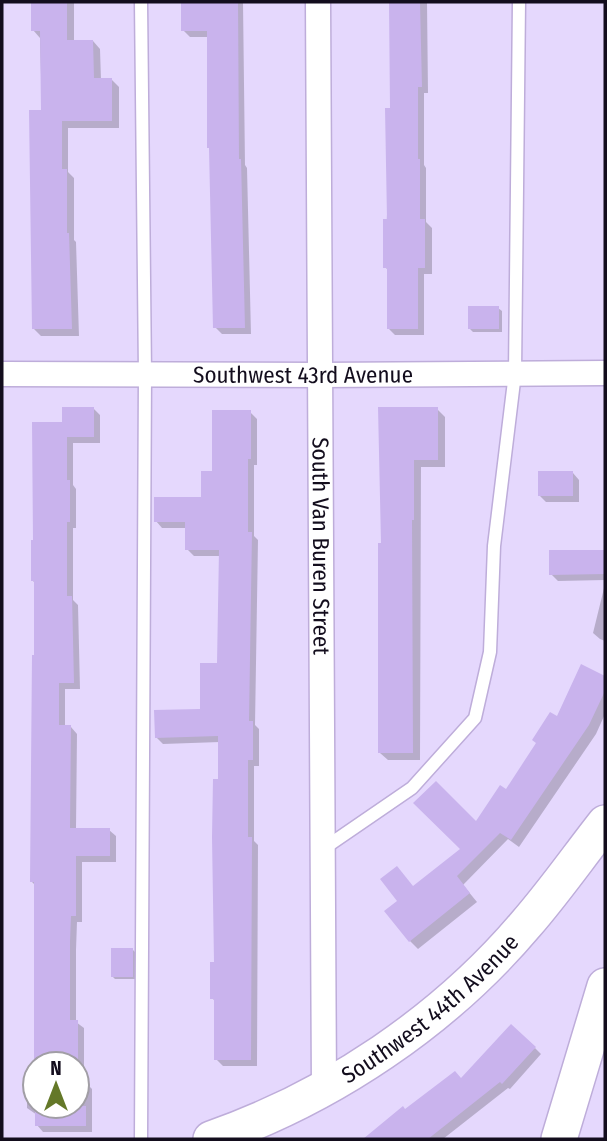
<svg xmlns="http://www.w3.org/2000/svg" width="607" height="1141" font-family="'Fira Sans Condensed',sans-serif">
<rect width="100%" height="100%" fill="#e5d8fd"/>
<path fill="#0003" d="M32,2H74V41H93L100,49L101,80L111,79L119,87V128H68V172L74,178V240L76,242L79,336H41L34,329L42,112L40,38L33,30Z
M183,2H243L245,165L247,168L251,334H222L215,327L208,37H190L183,30Z
M391,2H427L428,93H424V165L426,168V222L432,228V274H424V335H395L389,329V271L385,267L391,109Z
M498,308L502,311V332H473L470,329Z
M93,408L100,415V443H73V485L76,489V528H73V600L78,605L80,689H65V727H71L77,734L76,830H109L116,836V862H82V922H77L76,950V1022L84,1028V1081L92,1089V1132H43L37,1125V1115L27,1108V1086H35V1106H77V1064H35V885L32,882L35,583L33,581L63,424Z
M437,409L445,417V467H421L420,760H388L380,753L383,462Z
M250,412L257,419V465H254V536L258,540L255,725L259,729V766H254V841L258,845L257,1066H223L216,1059V1002L212,998L216,964L220,742L163,744L156,737L201,710L219,664L221,556H194L187,549V528H162L156,521L203,499L214,472Z
M573,473L579,480V502H546L540,496Z
M551,552H605V580L558,581L551,574Z
M605,584V641L600,639L593,633Z
M582,667L605,678V714L596,734L519,847L508,839L463,885L477,902L418,949L410,941L413,888L462,849L476,824L507,792L557,719Z
M133,950L136,953L135,979H115L112,976Z
M535,1048L541,1054L510,1089L508,1088L443,1139H385L381,1134L405,1111Z"/>
<path fill="#c9b3ed" d="M31,2H67V40H93L94,78H112V121H62V169H67V233H69L72,329H32L29,110H41L40,31H31Z
M181,2H238L239,159H241L245,328H213L209,148H207V31H181Z
M389,2H420L422,87H418V159H420V219H425V268H418V329H387V268H383V219H387L385,108H390Z
M468,306H499V329H468Z
M62,407H94V437H67V480H70V522H67V596H72L74,683H59V725H71L70,828H110V856H76V916H71L70,942V1020H78V1060H34V882H30L32,655H34V581H31V540H33L32,422H62Z
M378,407H438V460H414V520H412L413,753H378V543H381Z
M212,410H251V459H248V532H252L249,721H253V760H248V837H252L251,1060H214V999H210V962H214L212,837L213,779H218V736L155,738L154,710L200,709V663H217L219,550H185V522H154V497H201V471H212Z
M538,471H573V496H538Z
M549,550H605V574L549,575Z
M581,664L605,676V691L589,725L511,840L500,833L457,876L470,893L409,942L384,911L397,901L380,879L397,866L413,886L460,849L413,803L436,781L476,821L500,785L506,789L536,743L532,740L550,712L557,716Z
M111,948H133V977H111Z
M511,1024L536,1047L502,1084L500,1082L428,1139H363L403,1106L405,1109L455,1071L461,1078Z
M35,1106H86V1126H35Z"/>
<g fill="none" stroke-linecap="round" stroke-linejoin="round">
<defs>
<path id="lane" d="M323,849L412,788L475,718L490,652L494,546L515,373L519,2
M141,1139L145,374L141,2"/>
<g id="street">
<path id="s1" d="M318,2L324,1090"/>
<path id="s2" d="M2,374L320,375L605,373"/>
</g>
<g id="secondary">
<path id="s3" d="M211,1139C331,1097 444,1021 526,924C554,892 579,856 605,823"/>
<path d="M559,1139L605,986"/>
</g>
</defs>
<use href="#lane" stroke="#beadda" stroke-width="15"/>
<use href="#street" stroke="#beadda" stroke-width="27"/>
<use href="#secondary" stroke="#beadda" stroke-width="38"/>
<use href="#lane" stroke="#fff" stroke-width="12"/>
<use href="#street" stroke="#fff" stroke-width="24"/>
<use href="#secondary" stroke="#fff" stroke-width="35"/>
</g>
<g text-anchor="middle" stroke-width="5" stroke-linejoin="round" paint-order="stroke">
<g font-size="23" fill="#130d1d" stroke="#fff">
<text dy="8" stroke="none"><textPath href="#s2" startOffset="301">Southwest 43rd Avenue</textPath></text>
<text dy="8" stroke="none"><textPath href="#s1" startOffset="544">South Van Buren Street</textPath></text>
<text dy="8" stroke="none"><textPath href="#s3" startOffset="257">Southwest 44th Avenue</textPath></text>
</g>
</g>
<rect width="607" height="1141" fill="none" stroke="#130d1d" stroke-width="7"/>
<g transform="translate(56 1085)"><circle r="33" fill="#ffffff" stroke="#a19ea5" stroke-width="2"/>
<path d="M0-5L12 26L0 18L-12 26Z" fill="#647828"/>
<text y="-10" font-size="19" font-weight="bold" text-anchor="middle" fill="#130d1d">N</text>
</g>
</svg>
